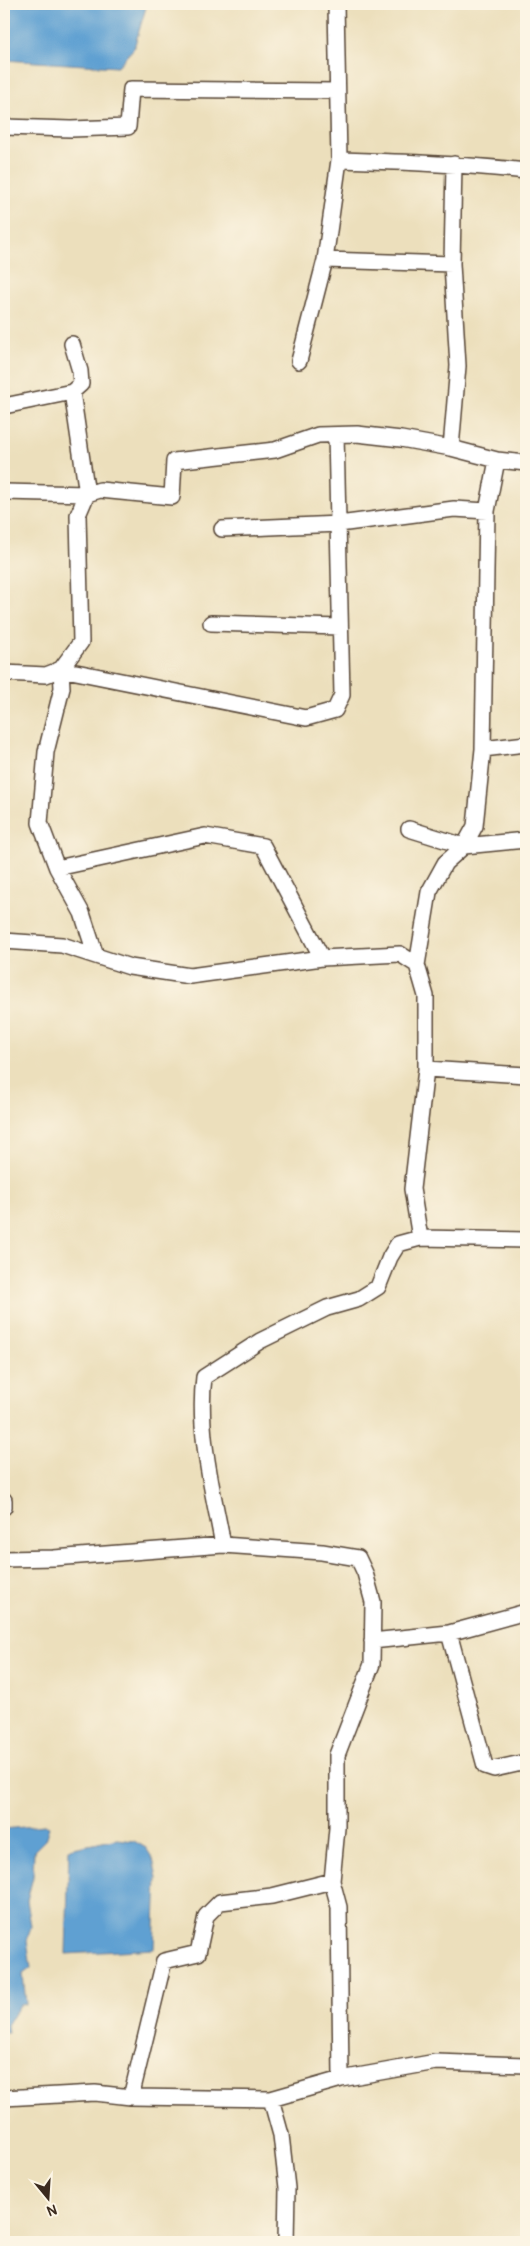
<svg xmlns="http://www.w3.org/2000/svg" width="530" height="2246" font-family="Pangolin,sans-serif">
<rect width="100%" height="100%" fill="#fcf5e5"/>
<filter id="ink" filterUnits="userSpaceOnUse"><feTurbulence type="fractalNoise" baseFrequency=".02" numOctaves="2"/><feDisplacementMap in="SourceGraphic" scale="10" xChannelSelector="R" yChannelSelector="G"/><feConvolveMatrix kernelMatrix="1 2 1 2 8 2 1 2 1" color-interpolation-filters="sRGB"/></filter>
<filter id="wash" filterUnits="userSpaceOnUse"><feTurbulence type="fractalNoise" baseFrequency=".0096" numOctaves="4" result="noise"/><feDisplacementMap in="SourceGraphic" scale="20" xChannelSelector="R" yChannelSelector="G"/><feGaussianBlur stdDeviation="1.12" result="paint"/><feColorMatrix in="noise" values="0 0 0 0 0 0 0 0 0 0 0 0 0 0 0 0 0 1.4 0 .05"/><feComposite in="paint" operator="in"/></filter>
<g filter="url(#wash)">
<rect width="100%" height="100%" fill="#ecdfbc"/>
<path fill="#5fa0d2" stroke="#4d6578" d="M4,4H147L134,48L117,67L4,60Z
M44,1825L49,1827L45,1840L34,1851L33,1877L27,1900L31,1926L27,1941L31,1968L23,1974L26,2004L20,2005L7,2025L8,2033H4V1829Z
M117,1839L134,1841L146,1848L153,1859L157,1878L154,1949L66,1954L69,1849Z"/>
</g>
<g filter="url(#ink)">
<g fill="none" stroke-linecap="round" stroke-linejoin="round">
<defs>
<path id="street" d="M336,4L339,160
M4,127L71,129L128,127L131,89L337,91
M454,164L452,264L325,260L339,160C401,162 464,164 526,171
M72,344L80,371L81,384L72,392
M299,361L325,260
M4,404L9,405L72,392L87,494L4,492
M451,448L497,460L526,463
M222,529L339,524L454,509L487,511
M211,623L339,627
M4,673L46,675L61,669L81,642L78,515L87,494L100,490L172,497L174,461L275,450L318,435L357,434L401,439L451,448L458,366L452,264
M483,749L526,744
M409,829L464,846L526,840
M57,868L40,823L46,752L62,688L61,669L306,718L335,710L342,695L336,435
M4,941L62,945L130,967L190,976L322,958L400,954L417,965L426,996V1069
M96,956L82,913L57,868L205,836L263,846L322,958
M417,965L429,892L445,863L464,846L475,826L483,749L487,511L497,460
M420,1238L412,1189L426,1069L526,1075
M4,1500V1507
M4,1559L54,1558L223,1545
M449,1633L485,1766L494,1769L526,1762
M372,1641L449,1633L526,1612
M332,1881L339,1907L341,2079
M131,2097L164,1961L198,1953L206,1916L220,1902L272,1896L332,1881L337,1828V1755L372,1664L373,1602L365,1573L358,1558L322,1552L223,1545C213,1491 197,1432 204,1377L260,1341L327,1308L359,1299L378,1287L390,1257L398,1244L420,1238L526,1240
M4,2098L95,2093L131,2097L271,2099L341,2079L436,2062L526,2065
M271,2099L281,2135L287,2188L286,2242"/>
</defs>
<use href="#street" stroke="#564536" stroke-width="18"/>
<use href="#street" stroke="#fff" stroke-width="15"/>
</g>
</g>
<rect width="530" height="2246" fill="none" stroke="#fcf5e5" stroke-width="20"/>
<g transform="translate(48 2198) rotate(162)" stroke="#fcf5e5" stroke-width="4" paint-order="stroke">
<path d="M0-4L9 19L0 12L-9 19Z" fill="#3b2a1e"/>
<text y="-8" font-size="14" font-weight="bold" text-anchor="middle" fill="#3b2a1e">N</text>
</g>
</svg>
